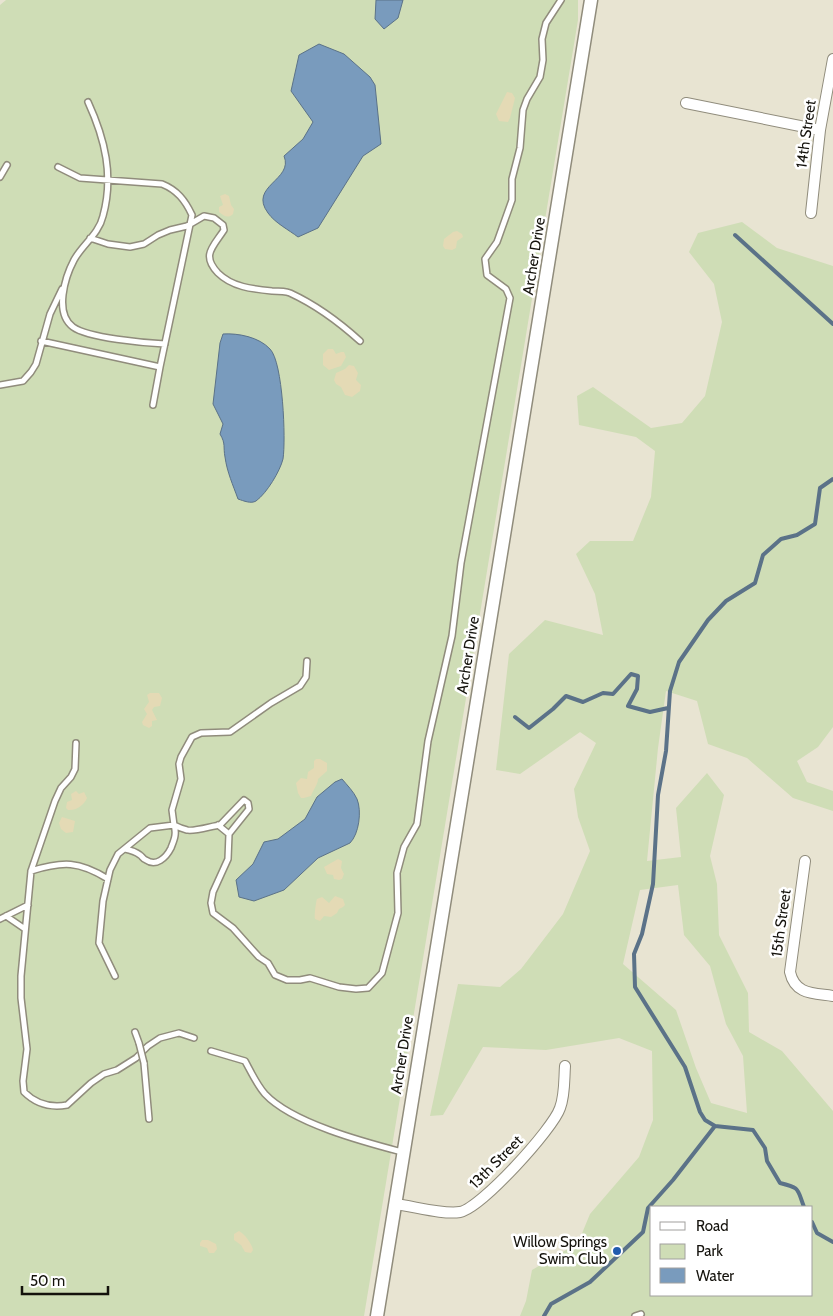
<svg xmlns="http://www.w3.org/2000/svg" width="833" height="1316" font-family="Cabin,sans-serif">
<rect width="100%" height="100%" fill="#e8e4d2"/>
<path fill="#cfddb6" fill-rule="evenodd" d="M6,0H578V20L364,1316H0V5Z
M742,222L777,248L833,266V727L818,747L797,761L807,782L833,791V811L793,798L747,758L708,744L697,701L666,691L658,748L647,861L681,857L676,808L707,773L724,795L710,856L717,884L719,935L748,993L749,1032L782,1051L833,1111V1316H520L526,1301L532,1270L578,1243L590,1214L639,1157L653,1120L652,1051L619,1038L546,1050L483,1047L443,1115L430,1116L458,984L500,987L521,969L563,914L590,851L578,817L574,789L596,743L580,732L520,774L496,770L509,654L545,620L603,635L595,594L576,554L590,541H633L651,497L655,451L636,437L579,425L577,396L593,387L651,428L682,423L705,396L722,322L714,284L689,252L698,233ZM678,885L684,935L710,966L726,1024L743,1056L747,1113L711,1103L696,1068L676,1010L623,964L640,890ZM652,1207H812V1295H652Z"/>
<path fill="#e4dab5" d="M507,92L512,93L515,98L510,118L508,122L499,121L496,114Z
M225,194L229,196L231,205L234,209L233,214C228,219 224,216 219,212V207L223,205L220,196Z
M457,231L462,234L463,237L457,241L456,248L452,250L445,249L443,246L444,239L453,232Z
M328,349H333L336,354L341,352H344L346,357L341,366L329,370L323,365V354Z
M349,365L354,366L358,373L356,380L361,385L360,391L352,397L345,395L341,387L336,384L334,380L336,373L345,369Z
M150,693H159L162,698L160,706L154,707L152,710L157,720L152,721V726L149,728L143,725L142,722L147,714L144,709L149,702L147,695Z
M316,759H320L327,763V771L318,779C318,784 313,790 311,796L304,798H301L298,793L296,783L301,778L307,779L308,772L314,768V761Z
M76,791L79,794L84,792L87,798C84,805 76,811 68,810L66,808L67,802L72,800L71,794Z
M62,817L75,821L73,832L66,833L61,829L59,823Z
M338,859L342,861L341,868L344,874L342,879L339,880L334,879L333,875L327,874L324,867Z
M335,896L343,899L345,905L343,907L339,909L337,913L331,917L324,916L320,921L315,919C314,917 316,901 317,899L322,897L329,903Z
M239,1231C245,1234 252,1244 253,1250L251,1253L245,1252L241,1245L234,1240V1234Z
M202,1240H208L216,1244L217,1249L214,1253H209L207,1248L200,1246V1243Z"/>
<path fill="#799bbd" stroke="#5b7288" d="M376,0H403L398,18L384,29L375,19Z
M319,44L344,54L370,77L375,85L381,144L363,156L318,228L298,237C289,230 275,223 268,213C248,186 294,180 284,156L303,139L313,122L291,91L299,55Z
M223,334C238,333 259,337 270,349C283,362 286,440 283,459C280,471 267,493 256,501C251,504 244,501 238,499C233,485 227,472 225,457C223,447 226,444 220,434L223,424L213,404L220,343Z
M342,779C347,785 354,792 357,799C362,811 359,834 350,843L318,858L284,890L254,901L239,897L236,880L253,864L264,842L278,839L305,819L317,797L335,782Z"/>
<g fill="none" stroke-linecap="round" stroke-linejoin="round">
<path stroke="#5b7288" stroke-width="4" d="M735,235L833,324
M515,717L529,728L553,709L566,696L583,702L603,693L613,694L631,674L638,676L637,689L628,706L650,712L668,708
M804,1207C797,1189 801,1188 780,1183L767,1161L765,1148L753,1130L715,1126L705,1120L700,1112L685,1067L635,987L634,954L642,934L653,884L658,795L666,751L670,691L679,662L708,620L726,601L755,583L763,555L781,539L797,535L815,524L820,488L833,479
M812,1222L817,1233L833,1242
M544,1316L551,1304L590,1282L643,1232L648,1208L673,1180L715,1126"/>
<defs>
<path id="service" d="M88,102C105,139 114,176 103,216C99,234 82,245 74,260C65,277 54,313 73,327C88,338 145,343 165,344
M58,167L80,178L162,184C177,190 185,200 192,215L160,367L153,405
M0,177L7,165
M90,238L108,244L130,247L144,244L158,235L170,230L187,226L204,216L214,218L223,225L224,230C213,247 201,255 218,273C232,287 252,289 272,291C278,291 285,291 290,293C316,305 339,322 360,341
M41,341L160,367
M0,385L23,381L31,372L36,364L50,314L62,289
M307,661L306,677L300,686L271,703L230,732L201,733L192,737L181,757L179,764L181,779L172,810L174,825C178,827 183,829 187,830C193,832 212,826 220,825L244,800L248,803L249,809L229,834L228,859L213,892L211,903L213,913L233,928L259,957L268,963L275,975L287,980H300L310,978L339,987L356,989L368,988L382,973L398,913L397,873L404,847L417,824L428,741L452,636L461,563L510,298L506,289L487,275L485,259L497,242L512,200V179L520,148L523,110L527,99L540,77L543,60L542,39L546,23L561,0
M76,743L75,769L71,777L61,788L55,801L31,871L21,976V998L27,1049L23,1081L24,1092C36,1104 50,1108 67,1105L91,1083L104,1074L117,1070L136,1058L148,1046L160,1038L179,1033L194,1038
M218,825L229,834
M31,871C63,861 79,861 108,879
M6,916L25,929
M0,919L28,905
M115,976L99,943L103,901L110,870L118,854L150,828L174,825C177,834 174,840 171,848C166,858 156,867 146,860C143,859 142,856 140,855C136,852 130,850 125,849
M135,1032L139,1043
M211,1051L245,1061C251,1072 257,1085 265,1094C292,1123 364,1142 402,1152
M144,1063L149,1119
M635,1316L641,1314"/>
<path id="minor" d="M686,103L820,130
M811,213L820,130L833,59
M805,861L790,972C795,995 814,993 833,996
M395,1204C413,1206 443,1215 460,1212C481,1208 553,1129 560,1108C565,1095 564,1080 565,1066"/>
<path id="tertiary" d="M377,1316L591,0"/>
</defs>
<use href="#service" stroke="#908c7c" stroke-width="8"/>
<use href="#minor" stroke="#908c7c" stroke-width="12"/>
<use href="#tertiary" stroke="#908c7c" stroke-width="15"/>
<use href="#service" stroke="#fff" stroke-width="5"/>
<use href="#minor" stroke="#fff" stroke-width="10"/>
<use href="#tertiary" stroke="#fff" stroke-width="12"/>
<defs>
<path id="service-bridge" d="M139,1043L144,1063"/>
</defs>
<use href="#service-bridge" stroke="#908c7c" stroke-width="8" stroke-linecap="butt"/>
<use href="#service-bridge" stroke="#fff" stroke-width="5"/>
</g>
<circle fill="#215cae" stroke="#fff" stroke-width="2" cx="617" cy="1251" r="5"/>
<g text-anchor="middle" stroke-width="5" stroke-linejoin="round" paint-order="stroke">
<g font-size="15" fill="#14120c" stroke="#fff">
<text transform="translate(806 134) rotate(-82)" y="5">14th Street</text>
<text transform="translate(534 256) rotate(-81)" y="5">Archer Drive</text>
<text transform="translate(468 655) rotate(-81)" y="5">Archer Drive</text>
<text transform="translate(781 923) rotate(-82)" y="5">15th Street</text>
<text transform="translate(402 1055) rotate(-81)" y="5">Archer Drive</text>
<text transform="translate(496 1162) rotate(-45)" y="5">13th Street</text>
</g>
<g font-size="15" fill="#14120c" stroke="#fff" text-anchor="end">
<text x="607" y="1247">Willow Springs<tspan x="607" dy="17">Swim Club</tspan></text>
</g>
</g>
<rect x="650" y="1206" width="162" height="90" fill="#ffffff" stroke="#a1a09e"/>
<rect x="660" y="1222" width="25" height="8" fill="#ffffff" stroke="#a1a09e"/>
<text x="696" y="1231" font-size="15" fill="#14120c">Road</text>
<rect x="660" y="1244" width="25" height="15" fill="#cfddb6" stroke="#a1a09e"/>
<text x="696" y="1256" font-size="15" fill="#14120c">Park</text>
<rect x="660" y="1268" width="25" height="15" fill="#799bbd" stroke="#a1a09e"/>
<text x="696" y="1281" font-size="15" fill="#14120c">Water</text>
<path d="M22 1286v8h86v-8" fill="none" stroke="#14120c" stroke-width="2.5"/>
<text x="30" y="1286" font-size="15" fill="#14120c" stroke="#ffffff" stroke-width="4" paint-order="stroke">50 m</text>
</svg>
